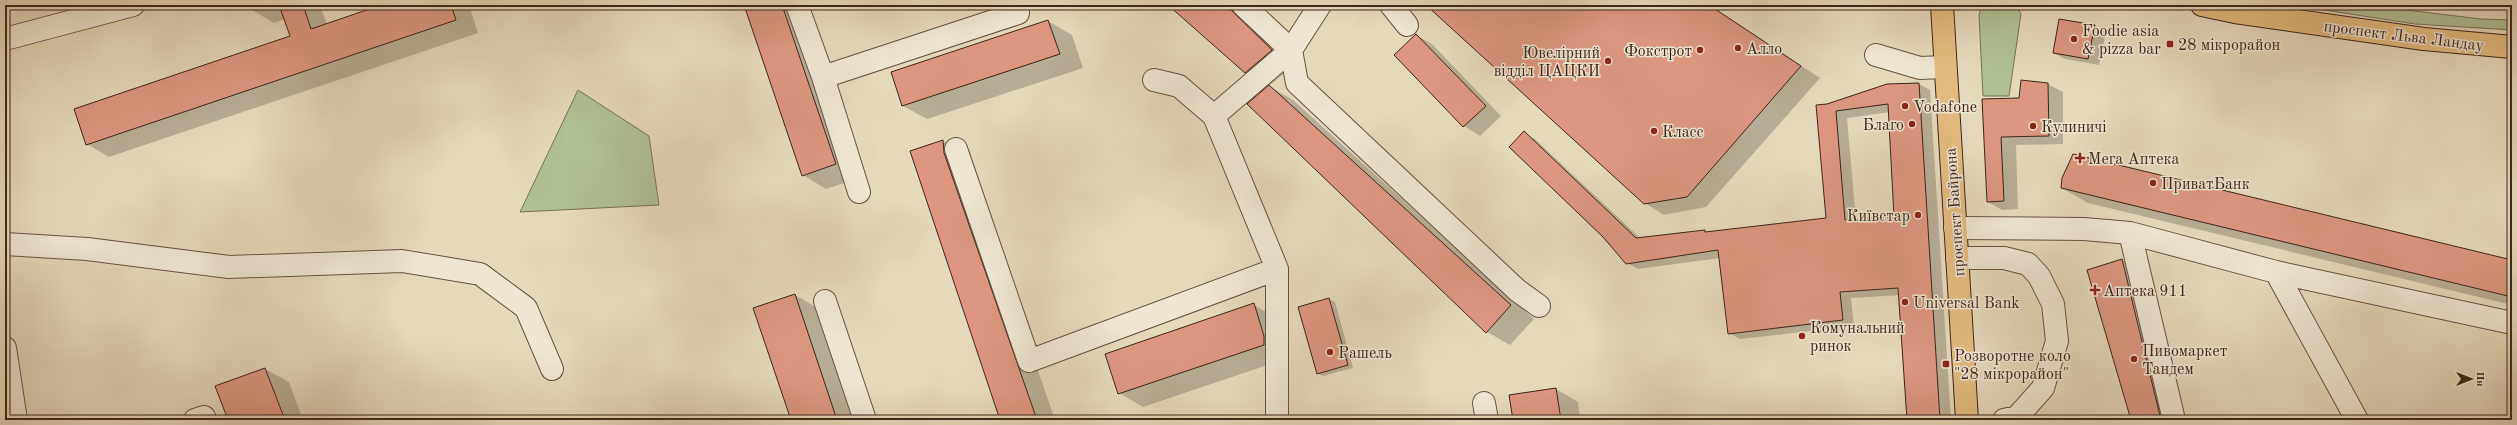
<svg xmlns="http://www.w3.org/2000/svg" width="2517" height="425" font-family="'Old Standard TT',serif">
<rect width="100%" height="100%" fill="#e5d9bc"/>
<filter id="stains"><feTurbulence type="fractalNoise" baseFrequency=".005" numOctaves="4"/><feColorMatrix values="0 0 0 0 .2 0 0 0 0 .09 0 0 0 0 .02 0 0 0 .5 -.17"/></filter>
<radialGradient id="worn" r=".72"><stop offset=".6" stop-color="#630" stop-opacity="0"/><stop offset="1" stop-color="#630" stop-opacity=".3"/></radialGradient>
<path fill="#b0c094" stroke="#777258" d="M1982,5H2016L2021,14L2009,96H1983L1979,15Z
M2292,5H2365L2481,19L2512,20V30L2415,24Z
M578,90L649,136L659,205L520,212Z"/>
<path fill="#0003" fill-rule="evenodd" d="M250,5H326L321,8L327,24L384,5H469L478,33L109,157L87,144L291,36L285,19L274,23L252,10Z
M746,5H801L859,178L826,189L803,175Z
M1170,5H1233L1295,64L1269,86L1293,100L1534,319L1510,345L1487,332L1269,86L1245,73Z
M1428,5H1710L1820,78L1706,207L1664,215L1645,203Z
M1048,21L1072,35L1083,68L927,119L903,106L892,72Z
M2095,26L2106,32L2099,65L2065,59L2054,53Z
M1416,35L1432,44L1501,116L1480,136L1464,126L1395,55Z
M1919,84L1930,90L1951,420H1908L1900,295L1851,298L1854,326L1740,339L1729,333L1720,258L1638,269L1627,263L1524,133L1535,139L1640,238L1705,231L1709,233L1827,219L1828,105ZM1890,112L1895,218L1856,221L1847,118Z
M2048,84L2063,92V144L2016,145L2018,209L2002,210L1988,202L1983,100L2020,99Z
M943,141L966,155L968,167L1055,420H1001L911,152Z
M2062,188L2512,261V305L2088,203Z
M2122,260L2146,274L2181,420H2154L2150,418V420H2132Z
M795,295L821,310L858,420H792Z
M1329,299L1335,302L1353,368L1323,376L1318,373Z
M1254,305L1277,318L1288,358L1143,407L1119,393Z
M265,369L289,382L303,420H229Z
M1556,389L1578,402L1580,420H1514Z"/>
<path fill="#dd9781" stroke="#3e251c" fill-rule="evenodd" d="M279,5H303L311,29L381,5H451L456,20L86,145L74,109L290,36Z
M744,5H782L836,164L802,176Z
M1168,5H1226L1272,50L1245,73Z
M1426,5H1709L1801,66L1687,197L1644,204Z
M2059,19L2095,25L2088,59L2053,53Z
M1048,20L1060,54L902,106L891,72Z
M1416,34L1486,106L1463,127L1394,55Z
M2021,80L2048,83L2049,136L2001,137L2004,201L1987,202L1982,99L2019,98Z
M1919,83L1940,420H1907L1898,288L1840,292L1843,320L1728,334L1718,250L1626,264L1603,237L1509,147L1524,131L1636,238L1705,230V232L1826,218L1816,105L1827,104L1887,84ZM1888,104L1894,217L1845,220L1836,111Z
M1269,85L1511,305L1486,333L1247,104Z
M943,140L944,153L1037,420H1000L910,151Z
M2073,154L2512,260V297L2061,188L2062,178Z
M2122,259L2160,416L2147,420H2131L2087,270Z
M795,294L837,420H791L753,308Z
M1329,298L1348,365L1317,374L1298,307Z
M1254,303L1264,336V345L1118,394L1105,354Z
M265,368L285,420H228L215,386Z
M1556,388L1561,420H1513L1509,395Z"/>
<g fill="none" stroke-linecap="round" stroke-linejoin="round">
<defs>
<path id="minor" d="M797,5L823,77L1018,13L1015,5
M1243,5L1291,50L1297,83L1517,290L1539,306
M1391,5L1407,25
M5,39L133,5
M1876,55L1920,68L1944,67
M823,77L859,192
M1154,80L1179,86L1214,116
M956,149L1029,361L1277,269L1214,116L1291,50L1320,5
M1955,228L2084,229L2130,233L2276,272L2512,323
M2130,233L2174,420
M5,244L87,249L229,267L402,261L480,274L526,308L552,369
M1957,258H2004L2028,264L2039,276L2053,304L2057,341L2043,388L2017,417L2004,420
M2276,272L2357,420
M825,301L865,420
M5,348L16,420
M1484,403L1487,420
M195,420L204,417L205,420
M1277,420V269"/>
<path id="major" d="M1942,5L1967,420
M2202,5L2235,12L2424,39L2512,47"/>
</defs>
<use href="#minor" stroke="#685244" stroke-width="24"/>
<use href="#major" stroke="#3e251c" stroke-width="24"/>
<use href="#minor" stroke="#eee6d3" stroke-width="22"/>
<use href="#major" stroke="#e2bc7e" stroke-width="22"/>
</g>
<g fill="#8f2418" stroke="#eee6d3" stroke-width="1.5">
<circle cx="2074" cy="39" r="4"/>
<rect x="2166" y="40" width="8" height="8" rx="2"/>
<circle cx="1738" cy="48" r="4"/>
<circle cx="1700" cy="50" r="4"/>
<circle cx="1608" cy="61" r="4"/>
<circle cx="1905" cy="106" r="4"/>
<circle cx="1912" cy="124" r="4"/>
<circle cx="2033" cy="126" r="4"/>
<circle cx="1654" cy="131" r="4"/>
<path d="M2078 152h4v4h4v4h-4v4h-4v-4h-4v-4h4z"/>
<circle cx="2153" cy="183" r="4"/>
<circle cx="1918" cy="215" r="4"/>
<path d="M2093 284h4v4h4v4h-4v4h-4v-4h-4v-4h4z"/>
<circle cx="1905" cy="302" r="4"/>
<circle cx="1802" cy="336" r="4"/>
<circle cx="1330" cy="352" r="4"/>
<circle cx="2134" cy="359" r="4"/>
<rect x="1942" y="360" width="8" height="8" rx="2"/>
</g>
<g text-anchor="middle" stroke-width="3" stroke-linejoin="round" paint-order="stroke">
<g font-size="16" fill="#3e251c" stroke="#eee6d3" text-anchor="start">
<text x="2082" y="36">Foodie asia<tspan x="2082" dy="18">&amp; pizza bar</tspan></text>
<text x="2178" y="50">28 мікрорайон</text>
<text x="1746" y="54">Алло</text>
<text x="1692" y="56" text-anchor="end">Фокстрот</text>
<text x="1600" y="58" text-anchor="end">Ювелірний<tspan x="1600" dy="18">відділ ЦАЦКИ</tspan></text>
<text x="1913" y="112">Vodafone</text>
<text x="1904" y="130" text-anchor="end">Благо</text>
<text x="2041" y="132">Кулиничі</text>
<text x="1662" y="137">Класс</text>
<text x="2088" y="164">Мега Аптека</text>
<text x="2161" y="189">ПриватБанк</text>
<text x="1910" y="221" text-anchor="end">Київстар</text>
<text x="2103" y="296">Аптека 911</text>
<text x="1913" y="308">Universal Bank</text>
<text x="1810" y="333">Комунальний<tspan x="1810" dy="18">ринок</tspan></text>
<text x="2142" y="356">Пивомаркет<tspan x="2142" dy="18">Тандем</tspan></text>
<text x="1338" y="358">Рашель</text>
<text x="1954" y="361">Розворотне коло<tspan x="1954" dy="18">"28 мікрорайон"</tspan></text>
</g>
<g font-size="16" fill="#3e251c" stroke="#eee6d3">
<text transform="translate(2404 35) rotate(7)" y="6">проспект Льва Ландау</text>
<text transform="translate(1954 212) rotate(-94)" y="6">проспект Байрона</text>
</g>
</g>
<rect width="2517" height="425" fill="none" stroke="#e5d9bc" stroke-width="20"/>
<rect x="6" y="6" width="2505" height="413" fill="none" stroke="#3e251c" stroke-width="2"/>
<rect x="10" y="10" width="2497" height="405" fill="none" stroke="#3e251c"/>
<g transform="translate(2471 379) rotate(90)" stroke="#eee6d3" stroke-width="3" paint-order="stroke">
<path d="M0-3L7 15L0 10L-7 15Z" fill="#3e251c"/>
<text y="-6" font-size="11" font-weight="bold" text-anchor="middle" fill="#3e251c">Пн</text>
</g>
<rect width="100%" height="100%" filter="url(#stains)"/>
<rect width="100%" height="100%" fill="url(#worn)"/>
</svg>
